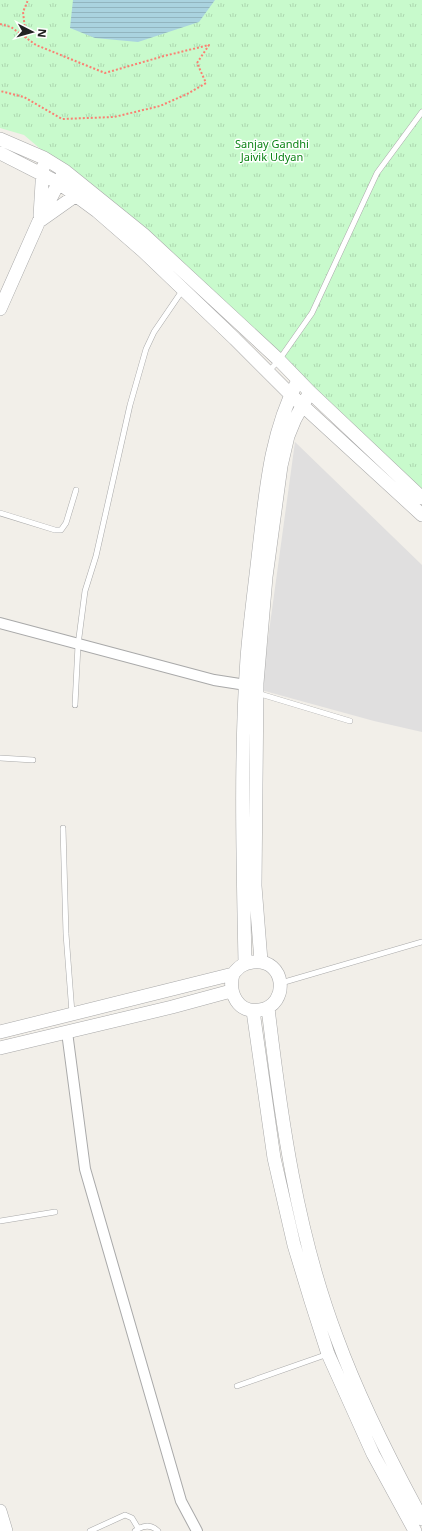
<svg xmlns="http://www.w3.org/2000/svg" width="422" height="1531" font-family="'Noto Sans',sans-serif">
<defs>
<pattern id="park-tufts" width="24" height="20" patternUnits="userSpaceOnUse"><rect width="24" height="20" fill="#c8facc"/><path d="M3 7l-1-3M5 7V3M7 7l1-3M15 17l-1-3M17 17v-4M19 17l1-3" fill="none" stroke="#acd6af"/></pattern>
<pattern id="water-rules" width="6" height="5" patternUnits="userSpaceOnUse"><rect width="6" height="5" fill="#aad3df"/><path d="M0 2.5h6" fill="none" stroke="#92b5bf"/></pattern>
</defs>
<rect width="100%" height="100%" fill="#f2efe9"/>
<path fill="#e0dfdf" d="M295,442L422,565V732L374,721L261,690Z"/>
<path fill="url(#park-tufts)" d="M0,0H422V492L206,290L24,135L0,128Z"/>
<path fill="url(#water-rules)" d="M73,0H215L199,22L138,42L95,38L70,28Z"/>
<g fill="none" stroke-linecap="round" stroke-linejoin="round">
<defs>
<path id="service" d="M269,371L279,360L312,313L377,173L422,112
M0,513L55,530H61L66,523L76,490
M257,693L350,721
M75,705L78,645L85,591L96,556L130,405L146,349L154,332L182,291
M0,758L33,760
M63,828L66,934L72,1013
M281,983L422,942
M0,1221L55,1212
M237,1386L328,1354
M90,1531L125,1515L132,1518L138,1528
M135,1531C143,1525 151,1524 158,1531"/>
<path id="minor" d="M0,623L214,680L246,685
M67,1032L85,1169L181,1501L197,1531"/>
<path id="tertiary" d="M0,139L44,158L65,171L143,234L279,360L310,392L422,498
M0,153L59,183L97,211L143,251L235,339L290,394L422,515
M40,216L43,167
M41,220L82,191
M0,309L39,221L62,176
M261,961L255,886L257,683L266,577L281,466L288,436L295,419L310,392
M245,963C243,861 240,759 247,658C250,621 255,585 259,549C266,490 270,434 298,380
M268,1008C281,1119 297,1233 337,1338C360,1401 390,1460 422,1519
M253,1011L274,1158L294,1245L311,1301L328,1354L373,1454L415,1531
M0,1032L233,974C239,967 243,963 253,962C286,958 290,1005 260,1010C238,1014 228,993 233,974
M0,1048L172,1007L231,991
M0,1511L6,1531"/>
</defs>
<use href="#service" stroke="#a9a9a9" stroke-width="6"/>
<use href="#minor" stroke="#a9a9a9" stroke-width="12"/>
<use href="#tertiary" stroke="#a9a9a9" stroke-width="14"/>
<path stroke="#fa8072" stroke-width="2" stroke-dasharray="2 2" stroke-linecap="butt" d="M0,24L11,27L36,45L105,73L164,56L209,45L197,63L206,83L187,94L160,106L114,117L62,119L24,97L0,91
M26,38L23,12L28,0"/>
<use href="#service" stroke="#fff" stroke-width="5"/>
<use href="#minor" stroke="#fff" stroke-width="10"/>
<use href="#tertiary" stroke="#fff" stroke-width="13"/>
</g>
<g text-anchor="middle" stroke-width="3" stroke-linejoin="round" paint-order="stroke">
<g font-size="11" fill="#0c8416" stroke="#fff">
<text x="272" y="148">Sanjay Gandhi<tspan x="272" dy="13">Jaivik Udyan</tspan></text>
</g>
</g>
<g transform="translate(32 32) rotate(96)" stroke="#ffffff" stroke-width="3" paint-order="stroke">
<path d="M0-3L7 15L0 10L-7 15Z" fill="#222222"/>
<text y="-6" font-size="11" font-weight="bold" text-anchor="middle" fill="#222222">N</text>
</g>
</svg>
